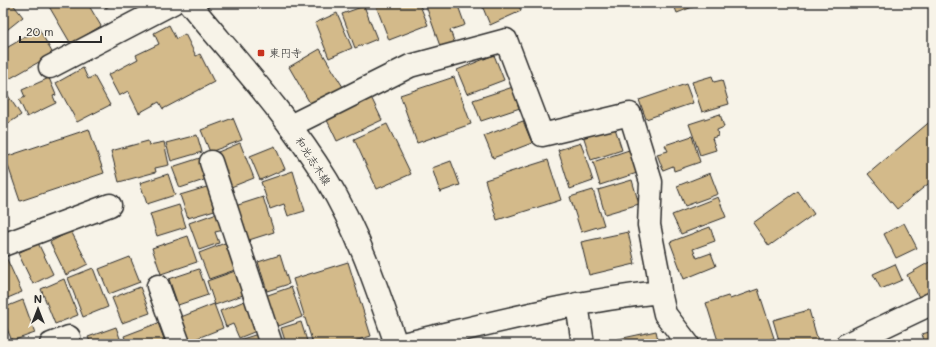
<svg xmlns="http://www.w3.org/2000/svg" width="936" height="347" font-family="Mali,'Klee One',sans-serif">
<rect width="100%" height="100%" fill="#f7f3e8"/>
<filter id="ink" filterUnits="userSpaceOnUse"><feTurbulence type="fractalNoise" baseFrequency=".025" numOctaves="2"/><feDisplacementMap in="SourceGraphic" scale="8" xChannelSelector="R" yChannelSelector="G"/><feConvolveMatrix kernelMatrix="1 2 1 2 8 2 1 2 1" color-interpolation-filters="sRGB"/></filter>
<g filter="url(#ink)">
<path fill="#d3ba8a" stroke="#2b2b2b" d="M3,3H12L23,17L3,33Z
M47,3H90L88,4L101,26L71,44Z
M103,3H114L106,8Z
M384,3H419L428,25L389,40L376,6Z
M425,3H457L465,25L450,30L455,44L441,49Z
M481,3H518L521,11L490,25Z
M673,3H700V4L677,13Z
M364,6L377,39L355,48L342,14Z
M337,13L352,48L329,58L315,23Z
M169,25L176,39L185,34L196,56L200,54L214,82L163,109L159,102L139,113L128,91L119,96L108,75L138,59L136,55L159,44L154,33Z
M39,29L53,54L9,79L3,68V50Z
M320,49L343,87L311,105L289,67Z
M494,55L504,80L467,94L457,70Z
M83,68L88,79L94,76L110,105L77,122L56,83Z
M712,76L714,82L722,80L729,104L702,112L692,82Z
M454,77L471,124L417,143L400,95Z
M49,78L56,95L53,96L56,103L27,117L19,100L25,97L22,90Z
M686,84L693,103L646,119L639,100Z
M513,87L520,108L481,121L473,100Z
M3,88L21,115L3,127Z
M371,97L382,120L337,141L326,118Z
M720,114L724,127L717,130L718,136L712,138L716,150L700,155L689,124Z
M233,118L242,140L210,152L201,130Z
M933,119V180L897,209L868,174Z
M523,121L532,143L493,158L484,136Z
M387,124L411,174L377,189L354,139Z
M614,125L622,150L591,160L583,135Z
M89,129L104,173L20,201L5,157Z
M197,135L202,152L171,161L166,143Z
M692,136L700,162L674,171L673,166L663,170L657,154L668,151L665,145Z
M148,141L149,145L164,142L169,165L155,168L156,172L119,182L111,151Z
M240,143L254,178L231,187L218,152Z
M581,143L593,181L570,189L558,150Z
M275,146L285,169L260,180L250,156Z
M629,150L637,173L600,185L593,162Z
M200,158L207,179L180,188L172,167Z
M548,160L561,200L497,220L485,180Z
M451,161L460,185L440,192L432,168Z
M293,171L305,211L288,216L284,204L270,209L261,182Z
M710,173L718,194L685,206L677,186Z
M168,174L175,195L147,204L140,183Z
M632,180L639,204L605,214L598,190Z
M210,186L218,209L188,218L180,195Z
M593,190L604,225L581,232L570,197Z
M798,191L814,214L769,246L753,223Z
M263,197L274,232L246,241L235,206Z
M718,197L726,217L681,234L672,215Z
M179,205L186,227L157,236L150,214Z
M217,213L224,230L215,232L219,243L199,250L189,223Z
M904,223L917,248L896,258L884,234Z
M710,227L715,241L693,249L697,258L711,253L716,266L684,279L670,242Z
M71,231L88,264L66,275L50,242Z
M628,232L635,264L589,275L581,242Z
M188,236L197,262L161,274L152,248Z
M38,243L53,274L33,284L18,253Z
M225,243L235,270L209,279L199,253Z
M5,255L22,292L3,300V256Z
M280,255L289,284L267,291L258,262Z
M130,257L140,282L109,294L99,269Z
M933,260V292L920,299L907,275Z
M348,262L371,336L345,344H313L293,279Z
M895,264L902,280L881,289L873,274Z
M93,268L108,307L83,317L68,278Z
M199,269L208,295L178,305L169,279Z
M238,270L246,294L215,305L207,281Z
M64,279L78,315L55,324L41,289Z
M140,287L150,313L122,323L112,298Z
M291,287L302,317L276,327L265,296Z
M758,289L774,338L756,344H745L744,341L735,344H719L706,303L728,296L730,299Z
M23,300L35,333L12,341L3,319V308Z
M247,300L259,330L239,338L233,324L226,327L220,311Z
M214,304L223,328L190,341L181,317Z
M809,310L818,341L807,344H780L773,320Z
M301,322L308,344H286L281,328Z
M158,323L166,344H127L124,336Z
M116,327L122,344H91L88,337Z
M656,331L659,344H601L600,343Z
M933,331V344H925L922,334Z
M258,334L262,344H237L236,341Z
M83,339L85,344H70Z"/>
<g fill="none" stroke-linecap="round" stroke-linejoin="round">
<defs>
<path id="minor" d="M50,67L173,3
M290,126L410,66L506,40L542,135L630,114L651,182L649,225L658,271L660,292
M211,162L271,344
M3,245L110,205
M158,286L179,344
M577,304L583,344
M51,344L69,337
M403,344C488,324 573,301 660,292L665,314L688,344
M847,344L933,303"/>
<path id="major" d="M189,3C236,60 288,116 327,180C358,231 377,288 396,344"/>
</defs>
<use href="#minor" stroke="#2b2b2b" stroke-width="25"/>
<use href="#major" stroke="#2b2b2b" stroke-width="25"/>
<use href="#minor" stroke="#f7f3e8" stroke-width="22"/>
<use href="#major" stroke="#f7f3e8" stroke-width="22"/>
</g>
</g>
<rect fill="#c8321e" stroke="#f7f3e8" stroke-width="1.5" x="257" y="49" width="8" height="8" rx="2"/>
<g text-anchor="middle" stroke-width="3" stroke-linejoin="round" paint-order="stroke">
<g font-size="11" fill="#2b2b2b" stroke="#f7f3e8" text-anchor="start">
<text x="269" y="57">東円寺</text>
</g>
<g font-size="11" fill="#2b2b2b" stroke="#f7f3e8">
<text transform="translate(313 161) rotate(57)" y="4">和光志木線</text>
</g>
</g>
<rect width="936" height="347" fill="none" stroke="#f7f3e8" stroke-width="16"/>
<rect x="8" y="8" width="920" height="331" fill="none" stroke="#2b2b2b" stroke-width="1.5" filter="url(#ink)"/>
<g transform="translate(38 309)" stroke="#f7f3e8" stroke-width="3" paint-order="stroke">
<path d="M0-3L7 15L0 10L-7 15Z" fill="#2b2b2b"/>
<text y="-6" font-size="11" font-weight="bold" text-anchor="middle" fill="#2b2b2b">N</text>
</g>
<path d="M20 36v6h81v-6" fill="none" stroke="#2b2b2b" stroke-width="2"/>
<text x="26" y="36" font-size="12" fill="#2b2b2b" stroke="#f7f3e8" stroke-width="3" paint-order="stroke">20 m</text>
</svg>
